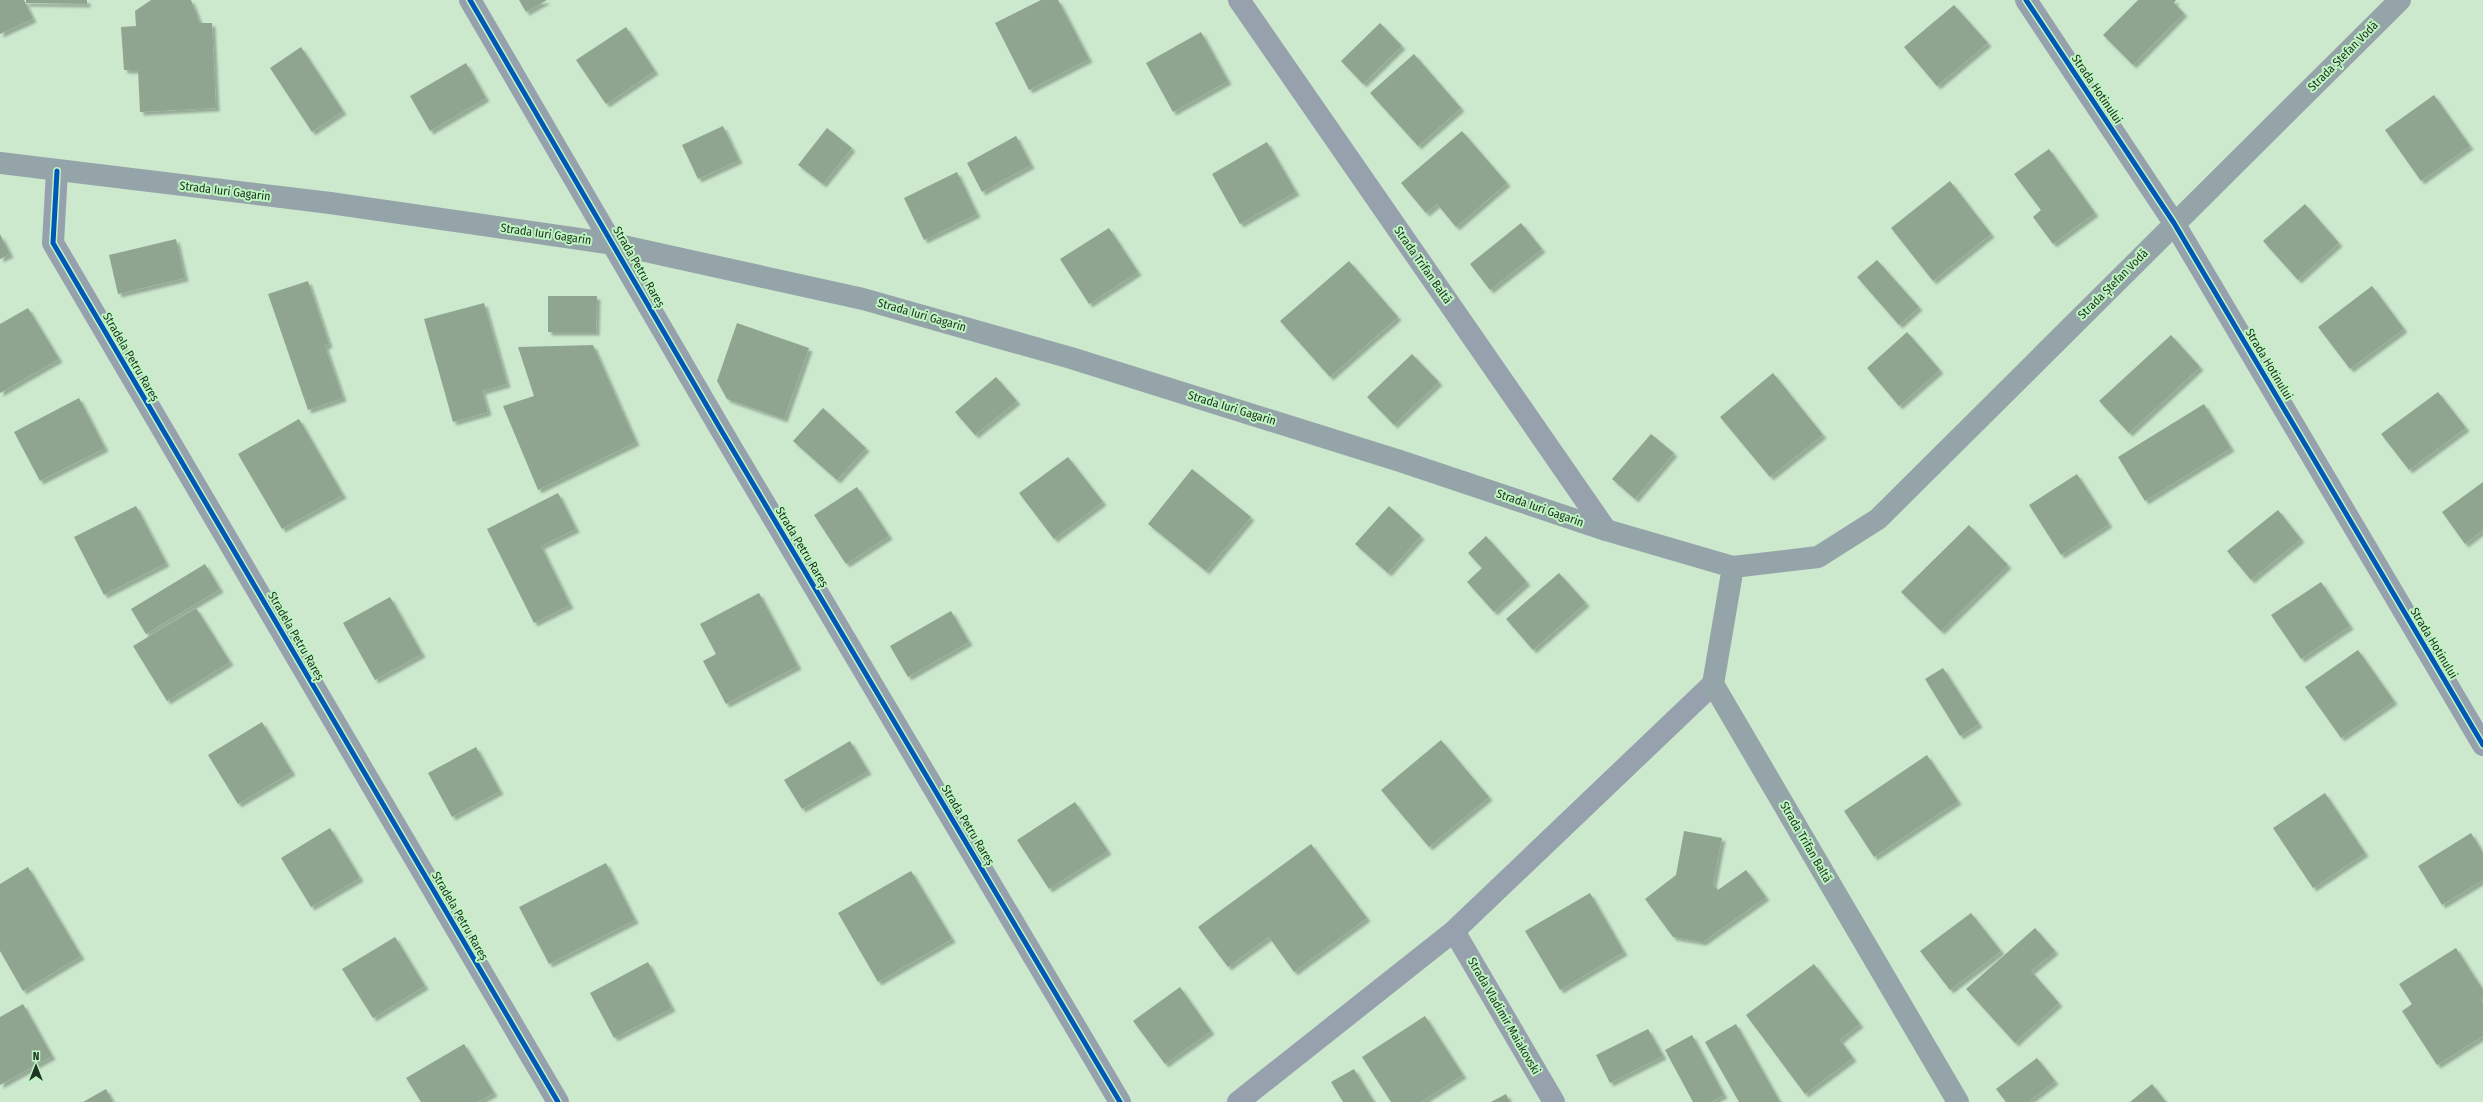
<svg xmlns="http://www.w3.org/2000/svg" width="2483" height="1102" font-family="'Fira Sans Condensed',sans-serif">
<defs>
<filter id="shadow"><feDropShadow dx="3.5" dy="3.5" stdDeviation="1" flood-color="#0004"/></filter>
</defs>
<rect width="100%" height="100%" fill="#cce8cd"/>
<path fill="#8fa590" filter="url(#shadow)" d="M0,0H24L33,19L0,34Z
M26,0H87V4L26,3Z
M151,0H191L200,23H212L216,108L140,112L138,70H124L121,27L136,26L135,11Z
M519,0H547L526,12Z
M1041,0H1058L1089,59L1029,90L995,23Z
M2138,0H2176L2174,3L2184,13L2133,65L2103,35Z
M1954,5L1988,43L1937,86L1904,47Z
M1380,23L1402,46L1363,84L1341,61Z
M626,27L655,71L606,104L576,60Z
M1201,32L1228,81L1173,112L1146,63Z
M301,47L343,111L312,132L270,68Z
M1414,54L1461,108L1418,146L1370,93Z
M466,63L486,98L430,131L410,96Z
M2434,95L2470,146L2421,181L2385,130Z
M723,126L739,160L698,179L682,145Z
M827,128L852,148L823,184L798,165Z
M1462,131L1507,183L1456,227L1437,204L1426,213L1401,183Z
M1016,136L1031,165L982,192L967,163Z
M1267,142L1296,192L1240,224L1212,174Z
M2049,149L2095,213L2053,244L2033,217L2041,210L2014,174Z
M957,172L977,214L924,240L904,198Z
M1950,181L1991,234L1933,281L1891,228Z
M2305,204L2339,243L2298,280L2263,241Z
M1521,223L1542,249L1490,290L1470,264Z
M1109,228L1138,272L1089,304L1060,259Z
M0,234L10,254L0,259Z
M176,239L185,278L118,294L109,255Z
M1877,260L1919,307L1899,325L1857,277Z
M1349,261L1398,317L1330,377L1280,321Z
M308,281L329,344L325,346L343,398L308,410L268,294Z
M2372,286L2404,329L2350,369L2318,327Z
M548,296H597L596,332H548Z
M484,303L507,384L482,391L488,412L453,422L424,319Z
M28,308L59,359L0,393V324Z
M737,323L809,348L784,419L727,399L717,381Z
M1907,332L1940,370L1899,406L1867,368Z
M2171,335L2200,367L2129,433L2099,401Z
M593,345L636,442L538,490L503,406L534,396L518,347Z
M1412,354L1439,382L1394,425L1367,397Z
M1773,373L1823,435L1770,477L1720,417Z
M996,377L1017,401L975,435L955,412Z
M2438,392L2466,428L2409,470L2381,434Z
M79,398L105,448L40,481L14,432Z
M2204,404L2231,448L2145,501L2118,457Z
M823,408L866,448L837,480L793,441Z
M299,419L343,495L282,529L238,454Z
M1651,434L1674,453L1635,499L1612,479Z
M1068,457L1103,502L1054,539L1019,493Z
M1192,469L1251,517L1206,571L1148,524Z
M2077,474L2109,524L2061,555L2029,505Z
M2483,482V530L2465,544L2442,512Z
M857,487L889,536L846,564L814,515Z
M558,493L576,529L541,546L570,605L534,623L487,529Z
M136,506L166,563L104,595L74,537Z
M1389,506L1421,536L1388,573L1355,544Z
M2278,510L2301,539L2251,580L2227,551Z
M1969,525L2008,565L1941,631L1901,592Z
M1486,536L1527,582L1494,612L1467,582L1482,568L1468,553Z
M205,564L220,589L146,634L131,609Z
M1559,573L1586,603L1533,650L1506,619Z
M2321,582L2350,626L2301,659L2271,615Z
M759,593L798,666L726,704L703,661L716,654L700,624Z
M390,597L422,654L375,680L343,623Z
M196,608L230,662L167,701L133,646Z
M951,611L969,642L908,677L890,646Z
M2358,650L2394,701L2341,738L2305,687Z
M1943,668L1979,724L1960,736L1925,679Z
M262,722L292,772L238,804L208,755Z
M1441,740L1489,797L1429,847L1381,790Z
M850,741L868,771L802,809L784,780Z
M476,747L500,791L452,817L428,773Z
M1927,755L1958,801L1874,857L1844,811Z
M2325,793L2365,853L2313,888L2273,828Z
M1075,802L1108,851L1049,889L1017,840Z
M330,828L360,878L311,907L281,858Z
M1684,831L1722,838L1713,884L1718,890L1746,870L1766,897L1703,942L1673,937L1645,899L1676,875Z
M2471,833L2483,853V880L2442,905L2418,866Z
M1311,844L1367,918L1294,972L1269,937L1228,967L1198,927Z
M606,863L635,920L549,964L519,907Z
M28,867L81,956L23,991L0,951V884Z
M911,871L952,939L878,982L838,913Z
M1590,893L1624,952L1560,990L1525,931Z
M1971,913L2001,951L1950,990L1920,951Z
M2035,928L2055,951L2031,971L2059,1003L2015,1043L1966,989Z
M395,937L425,986L373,1018L342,969Z
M2456,948L2483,990V998L2481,1000L2483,1003V1036L2437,1065L2402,1011L2412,1004L2399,984Z
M648,962L672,1008L614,1038L590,993Z
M1814,964L1860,1024L1840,1040L1853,1058L1805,1094L1746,1015Z
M1180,987L1211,1031L1165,1064L1133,1021Z
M23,1004L52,1056L0,1085V1017Z
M1425,1016L1463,1075L1421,1102H1391L1362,1057Z
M1736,1024L1780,1102H1739L1705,1042Z
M1648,1029L1663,1056L1610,1083L1596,1055Z
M1692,1035L1724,1095L1711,1102H1693L1665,1050Z
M464,1044L494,1093L478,1102H421L406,1078Z
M2037,1058L2055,1081L2028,1102H2006L1996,1089Z
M1354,1069L1374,1102H1343L1331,1082Z
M2152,1084L2166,1102H2130Z
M106,1089L113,1102H83Z
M1506,1094L1510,1102H1491Z"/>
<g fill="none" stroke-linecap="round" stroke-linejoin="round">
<path stroke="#96a1ad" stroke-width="22" d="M470,0L721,430L1120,1102
M1239,0L1606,530
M2026,0L2174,223L2483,745
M57,171L53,243L558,1102
M1454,931L1554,1102
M1238,1102L1454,931L1713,684"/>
<path stroke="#94a4a8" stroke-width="22" d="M0,163L330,203L614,244L863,299L1071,358L1400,461L1606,530L1733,567L1818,557L1878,519L2400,0
M1733,567L1713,684L1958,1102"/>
<defs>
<path id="cycleway" d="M470,0L721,430L1120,1102
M2026,0L2174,223L2483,745
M57,171L53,243L558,1102"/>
</defs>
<use href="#cycleway" stroke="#bff5c2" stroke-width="8"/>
<use href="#cycleway" stroke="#0057b8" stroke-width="5"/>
</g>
<g text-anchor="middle" stroke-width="4" stroke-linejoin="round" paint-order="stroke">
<g font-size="12" fill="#203521" stroke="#bff5c2">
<text transform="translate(2343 56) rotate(-45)" y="4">Strada Ștefan Vodă</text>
<text transform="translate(2097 89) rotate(56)" y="4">Strada Hotinului</text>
<text transform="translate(225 191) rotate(7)" y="4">Strada Iuri Gagarin</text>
<text transform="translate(546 234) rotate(8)" y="4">Strada Iuri Gagarin</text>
<text transform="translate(1423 265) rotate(55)" y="4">Strada Trifan Baltă</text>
<text transform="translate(639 267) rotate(60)" y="4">Strada Petru Rareș</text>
<text transform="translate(2113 284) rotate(-45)" y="4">Strada Ștefan Vodă</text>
<text transform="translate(922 315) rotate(16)" y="4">Strada Iuri Gagarin</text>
<text transform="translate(131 357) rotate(60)" y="4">Stradela Petru Rareș</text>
<text transform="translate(2269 364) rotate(59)" y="4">Strada Hotinului</text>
<text transform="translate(1232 408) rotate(17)" y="4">Strada Iuri Gagarin</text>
<text transform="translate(1540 508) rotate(19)" y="4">Strada Iuri Gagarin</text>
<text transform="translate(802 547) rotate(59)" y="4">Strada Petru Rareș</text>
<text transform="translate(296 636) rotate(60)" y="4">Stradela Petru Rareș</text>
<text transform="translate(2434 643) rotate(59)" y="4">Strada Hotinului</text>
<text transform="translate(968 825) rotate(59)" y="4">Strada Petru Rareș</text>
<text transform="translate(1806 842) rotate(60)" y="4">Strada Trifan Baltă</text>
<text transform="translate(460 916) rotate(60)" y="4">Stradela Petru Rareș</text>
<text transform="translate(1504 1016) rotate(60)" y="4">Strada Vladimir Maiakovski</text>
</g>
</g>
<g transform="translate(36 1066)" stroke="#bff5c2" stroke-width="3" paint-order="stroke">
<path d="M0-3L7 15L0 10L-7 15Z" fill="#203521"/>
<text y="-6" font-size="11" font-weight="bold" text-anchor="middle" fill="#203521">N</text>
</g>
</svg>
